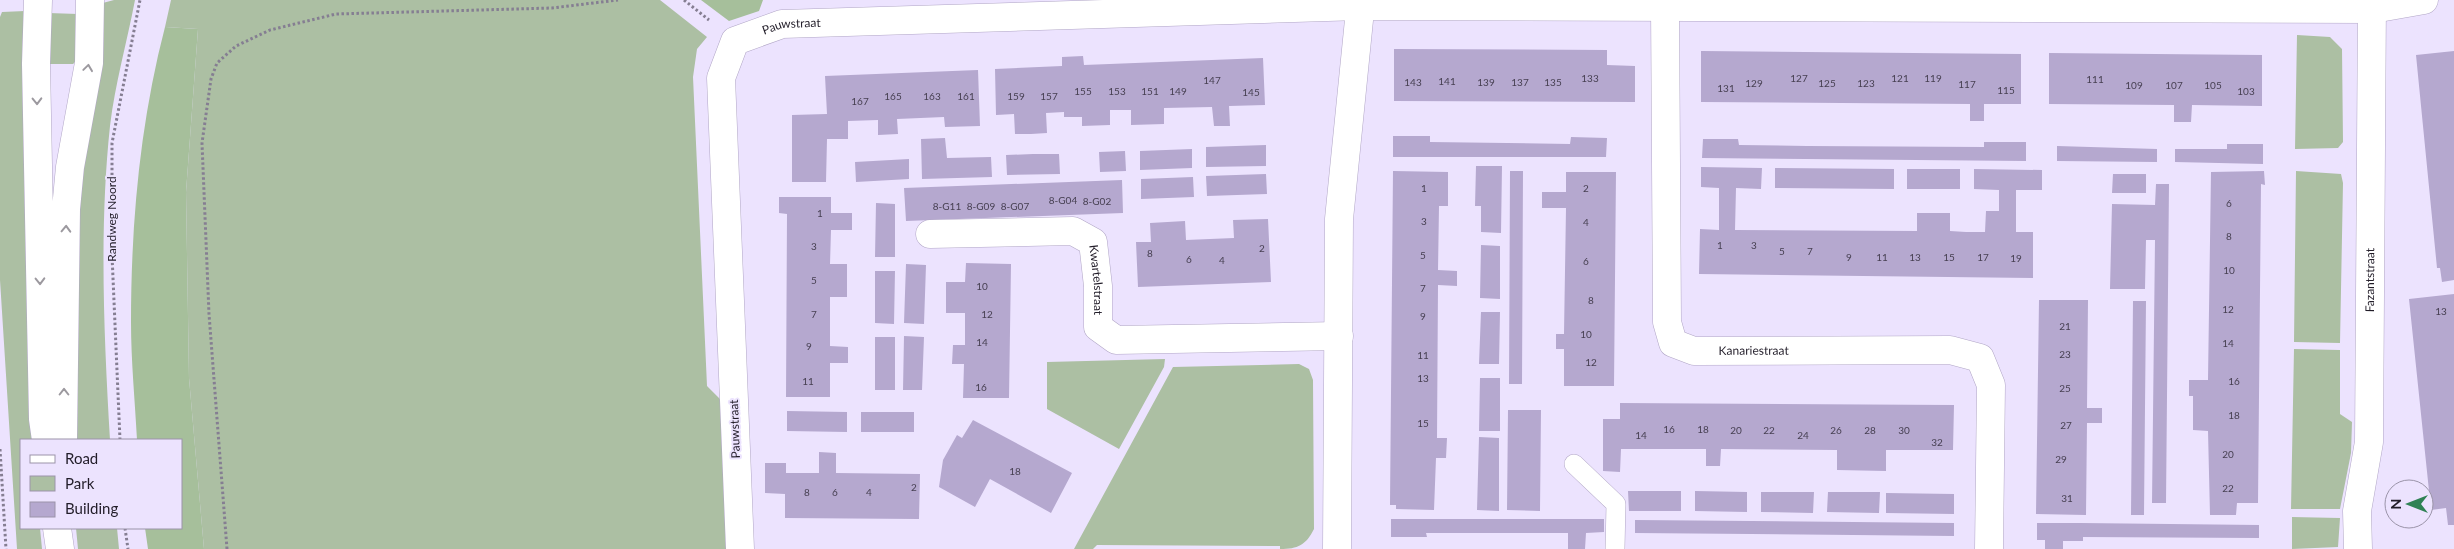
<svg xmlns="http://www.w3.org/2000/svg" width="2454" height="549" font-family="Lato,sans-serif">
<rect width="100%" height="100%" fill="#ece3fe"/>
<path fill="#acbfa3" d="M114,0H135C127,42 115,84 110,126C99,229 104,337 110,440H75L79,181L99,4Z
M171,0H660L707,37L697,49L693,77L707,386L721,400L726,549H204L189,378L186,192L198,29L165,27Z
M25,11L34,440H21V528H40L42,549H17L0,280V17L2,12Z
M48,13L78,14L76,61L73,64H50L47,60Z
M2297,35L2330,37L2342,49L2343,142L2338,148L2295,149Z
M2296,171L2341,174L2343,183L2340,343L2294,342Z
M2294,349L2340,350V414L2352,422L2351,453L2340,509H2291Z
M1165,359L1164,367L1119,449L1047,409V362Z
M1299,364L1309,369L1313,380L1314,529C1306,545 1298,549 1280,549V546L1097,545L1093,549H1074L1173,367Z
M2292,517L2340,518L2338,547L2292,549Z
M76,528H117L119,549H78Z"/>
<path fill="#a6bf9b" d="M701,0H763L759,11L729,21Z
M165,27L198,29L186,192L189,378L204,549H148L145,528H181V440H137C135,401 131,361 131,322C131,223 140,123 165,27Z"/>
<path fill="#b5a8cf" d="M1394,49L1607,50V65L1635,66V102L1394,101Z
M1701,51L2021,54V104H1984V121H1970V104L1701,102Z
M2454,51V280L2442,282L2440,268H2437L2416,55Z
M2049,53L2262,55V106L2192,105L2191,122H2174V105L2049,104Z
M1083,56L1084,65L1263,58L1265,105L1229,106L1230,126H1214L1212,107L1164,108V124L1131,125V110H1110V125L1082,126V117H1064V112L1046,113L1047,133L1031,134H1015L1014,114L996,115L995,69L1062,66V57Z
M978,70L980,126L945,127L944,117L897,119L898,134L878,135V120L848,121V139H827L826,182H792V115L827,114L825,76Z
M1393,136H1430V142L1570,144L1571,137L1607,138L1606,157H1393Z
M945,138L947,158L991,157L992,177L922,179L921,139Z
M1703,139H1738L1739,145L1807,146L1984,147V142H2026V161L1702,158Z
M2227,144H2263V164L2175,162V149H2227Z
M1266,145V166L1206,167V147Z
M2057,146L2157,149V162L2057,161Z
M1192,149V168L1140,170V151Z
M1125,151L1126,171L1100,172L1099,152Z
M1033,154H1059L1060,174L1007,175L1006,155Z
M909,159V179L856,182L855,162Z
M1476,166H1502L1501,233L1481,232V206H1475Z
M1701,167L1762,168L1761,189L1736,188L1735,230L1917,231V213H1950V231L1966,232H1985L1986,211H1999V190L1974,189V169L2042,170V190H2016V232H2033V278L1699,274L1700,229L1719,230V188L1701,187Z
M1775,168L1894,169V189L1775,188Z
M1907,169H1960V189H1907Z
M1393,171L1448,172V206H1439L1438,270L1457,271V286L1438,285L1437,438H1447L1446,458H1436L1434,510L1396,509V505H1390Z
M1510,171H1523L1522,384H1509Z
M2264,171L2265,185L2261,184L2258,503H2237L2236,515H2210L2208,431L2193,430V396H2189V380H2208L2211,172Z
M1566,172H1616L1614,386H1564V349H1556V334H1564L1566,208H1542V192H1566Z
M1266,174L1267,194L1207,196L1206,176Z
M2113,174H2146V193H2112Z
M1193,177L1194,197L1141,199V179Z
M1122,180L1123,213L906,221L904,188Z
M2156,184H2169L2166,503H2152L2155,240H2146L2145,289H2110L2112,204L2155,205Z
M779,197H831V213H852V230H831L830,264H847V297H830V346L848,347V363H830V397H786L787,214L779,213Z
M876,203L895,204V257H875Z
M1268,219L1271,282L1138,287L1136,242H1151L1150,223L1185,221L1186,240L1234,238L1233,220Z
M1481,245L1500,246V299L1480,298Z
M966,263L1011,264L1009,398H963L964,364H952L953,345H965V313H946V282H965Z
M906,264L926,265L924,324L904,323Z
M875,271H895L894,324L875,323Z
M2454,294V525H2448L2446,508L2431,510L2409,299Z
M2039,300H2088L2087,408H2102V423H2087L2086,515L2036,514Z
M2133,301H2146L2144,515H2131Z
M1481,312H1500L1499,364H1479Z
M904,336L924,337L922,390H903Z
M875,337H895V390H875Z
M1480,378H1500V431H1479Z
M1620,403L1954,405L1953,450H1886V471L1837,470V450L1721,449L1720,466H1706V449H1621L1620,472L1603,471V419H1620Z
M1508,410H1541L1540,511L1507,510Z
M787,411L847,412V432L787,431Z
M861,412H914V432H861Z
M973,420L1072,473L1051,513L990,479L975,507L939,487L943,460L957,435L962,438Z
M1479,437L1499,438V511L1477,510Z
M819,452L836,453V473L920,474L919,519L785,518V494L765,493V463H786V473H819Z
M1628,491H1681V511H1629Z
M1695,491L1747,492V512L1695,511Z
M1761,492H1814L1813,513L1761,512Z
M1828,492H1880L1879,513L1827,512Z
M1886,493L1954,494V514L1886,513Z
M1391,519H1604V532L1586,533L1585,549H1568V533H1426L1427,537H1391Z
M1635,520L1954,523V536L1635,533Z
M2037,523H2081L2259,525V538L2083,537V541H2063V549H2045V540H2037Z"/>
<g fill="none" stroke-linecap="round" stroke-linejoin="round">
<defs>
<path id="service" d="M1574,464L1616,504L1615,549"/>
<g id="minor">
<path id="s1" d="M1665,5L1667,322L1673,343L1694,351L1950,350L1980,358L1991,385L1989,549"/>
<path id="s2" d="M930,234L1073,231L1093,242L1098,286V327L1116,340L1339,336"/>
<path id="s3" d="M740,549L721,78L735,41L782,24L1360,6L2373,9L2424,0"/>
<path d="M1337,549L1339,219L1361,0"/>
<path id="s4" d="M2358,549L2357,511L2369,442L2372,0"/>
</g>
<path id="secondary" d="M38,0L36,64L43,419L46,440
M63,440L66,209L70,167L89,63L90,0
M57,528L60,549"/>
</defs>
<use href="#service" stroke="#b1a6c6" stroke-width="20"/>
<use href="#minor" stroke="#b1a6c6" stroke-width="29"/>
<use href="#secondary" stroke="#b1a6c6" stroke-width="29"/>
<path stroke="#857e92" stroke-width="3" stroke-dasharray="2.5 2.5" stroke-linecap="butt" d="M684,0L709,20
M120,440L112,255V143L140,0
M0,449L6,549
M125,528L128,549
M227,549L209,314L202,143L211,79L217,63L236,46L270,30L336,14L552,8L618,0"/>
<use href="#service" stroke="#fff" stroke-width="19"/>
<use href="#minor" stroke="#fff" stroke-width="28"/>
<use href="#secondary" stroke="#fff" stroke-width="28"/>
</g>
<defs><path id="oneway-chevron" d="M-2-3.5L2.5 0L-2 3.5" fill="none" stroke-width="1.6" stroke-linecap="round" stroke-linejoin="round" transform="scale(1.25)"/></defs>
<g stroke="#9c999f">
<use href="#oneway-chevron" transform="translate(88 68) rotate(-82)"/>
<use href="#oneway-chevron" transform="translate(37 101) rotate(89)"/>
<use href="#oneway-chevron" transform="translate(66 229) rotate(-88)"/>
<use href="#oneway-chevron" transform="translate(40 281) rotate(89)"/>
<use href="#oneway-chevron" transform="translate(64 392) rotate(-90)"/>
</g>
<g text-anchor="middle" stroke-width="4" stroke-linejoin="round" paint-order="stroke">
<g font-size="10" fill="#474052">
<text x="1590" y="82">133</text>
<text x="1799" y="82">127</text>
<text x="1900" y="82">121</text>
<text x="1933" y="82">119</text>
<text x="2095" y="83">111</text>
<text x="1212" y="84">147</text>
<text x="1447" y="85">141</text>
<text x="1413" y="86">143</text>
<text x="1486" y="86">139</text>
<text x="1520" y="86">137</text>
<text x="1553" y="86">135</text>
<text x="1754" y="87">129</text>
<text x="1827" y="87">125</text>
<text x="1866" y="87">123</text>
<text x="1967" y="88">117</text>
<text x="2134" y="89">109</text>
<text x="2174" y="89">107</text>
<text x="2213" y="89">105</text>
<text x="1726" y="92">131</text>
<text x="2006" y="94">115</text>
<text x="1083" y="95">155</text>
<text x="1117" y="95">153</text>
<text x="1150" y="95">151</text>
<text x="1178" y="95">149</text>
<text x="2246" y="95">103</text>
<text x="1251" y="96">145</text>
<text x="893" y="100">165</text>
<text x="932" y="100">163</text>
<text x="966" y="100">161</text>
<text x="1016" y="100">159</text>
<text x="1049" y="100">157</text>
<text x="860" y="105">167</text>
<text x="1424" y="192">1</text>
<text x="1586" y="192">2</text>
<text x="1063" y="204">8-G04</text>
<text x="1097" y="205">8-G02</text>
<text x="2229" y="207">6</text>
<text x="947" y="210">8-G11</text>
<text x="981" y="210">8-G09</text>
<text x="1015" y="210">8-G07</text>
<text x="820" y="217">1</text>
<text x="1424" y="225">3</text>
<text x="1586" y="226">4</text>
<text x="2229" y="240">8</text>
<text x="1720" y="249">1</text>
<text x="1754" y="249">3</text>
<text x="814" y="250">3</text>
<text x="1262" y="252">2</text>
<text x="1782" y="255">5</text>
<text x="1810" y="255">7</text>
<text x="1150" y="257">8</text>
<text x="1423" y="259">5</text>
<text x="1849" y="261">9</text>
<text x="1882" y="261">11</text>
<text x="1915" y="261">13</text>
<text x="1949" y="261">15</text>
<text x="1983" y="261">17</text>
<text x="2016" y="262">19</text>
<text x="1189" y="263">6</text>
<text x="1222" y="264">4</text>
<text x="1586" y="265">6</text>
<text x="2229" y="274">10</text>
<text x="814" y="284">5</text>
<text x="982" y="290">10</text>
<text x="1423" y="292">7</text>
<text x="1591" y="304">8</text>
<text x="2228" y="313">12</text>
<text x="2441" y="315">13</text>
<text x="814" y="318">7</text>
<text x="987" y="318">12</text>
<text x="1423" y="320">9</text>
<text x="2065" y="330">21</text>
<text x="1586" y="338">10</text>
<text x="982" y="346">14</text>
<text x="2228" y="347">14</text>
<text x="809" y="350">9</text>
<text x="2065" y="358">23</text>
<text x="1423" y="359">11</text>
<text x="1591" y="366">12</text>
<text x="1423" y="382">13</text>
<text x="808" y="385">11</text>
<text x="2234" y="385">16</text>
<text x="981" y="391">16</text>
<text x="2065" y="392">25</text>
<text x="2234" y="419">18</text>
<text x="1423" y="427">15</text>
<text x="2066" y="429">27</text>
<text x="1669" y="433">16</text>
<text x="1703" y="433">18</text>
<text x="1736" y="434">20</text>
<text x="1769" y="434">22</text>
<text x="1836" y="434">26</text>
<text x="1870" y="434">28</text>
<text x="1904" y="434">30</text>
<text x="1641" y="439">14</text>
<text x="1803" y="439">24</text>
<text x="1937" y="446">32</text>
<text x="2228" y="458">20</text>
<text x="2061" y="463">29</text>
<text x="1015" y="475">18</text>
<text x="914" y="491">2</text>
<text x="2228" y="492">22</text>
<text x="807" y="496">8</text>
<text x="835" y="496">6</text>
<text x="869" y="496">4</text>
<text x="2067" y="502">31</text>
</g>
<g font-size="12" fill="#221d29" stroke="#ece3fe">
<text dy="4" stroke="none"><textPath href="#s3" startOffset="570">Pauwstraat</textPath></text>
<text transform="translate(112 219) rotate(-90)" y="4">Randweg Noord</text>
<text dy="4" stroke="none"><textPath href="#s4" startOffset="270">Fazantstraat</textPath></text>
<text dy="4" stroke="none"><textPath href="#s2" startOffset="204">Kwartelstraat</textPath></text>
<text dy="4" stroke="none"><textPath href="#s1" startOffset="421">Kanariestraat</textPath></text>
<text transform="translate(735 429) rotate(-92)" y="4">Pauwstraat</text>
</g>
</g>
<rect x="20" y="439" width="162" height="90" fill="#ece3fe" stroke="#9b94a9"/>
<rect x="30" y="455" width="25" height="8" fill="#ffffff" stroke="#9b94a9"/>
<text x="65" y="464" font-size="15" fill="#221d29">Road</text>
<rect x="30" y="476" width="25" height="15" fill="#acbfa3" stroke="#9b94a9"/>
<text x="65" y="489" font-size="15" fill="#221d29">Park</text>
<rect x="30" y="502" width="25" height="15" fill="#b5a8cf" stroke="#9b94a9"/>
<text x="65" y="514" font-size="15" fill="#221d29">Building</text>
<g transform="translate(2409 504) rotate(270)"><circle r="24" fill="#ece3fe" stroke="#9b94a9"/>
<path d="M0-4L9 19L0 12L-9 19Z" fill="#2f8254"/>
<text y="-8" font-size="14" font-weight="bold" text-anchor="middle" fill="#221d29">N</text>
</g>
</svg>
